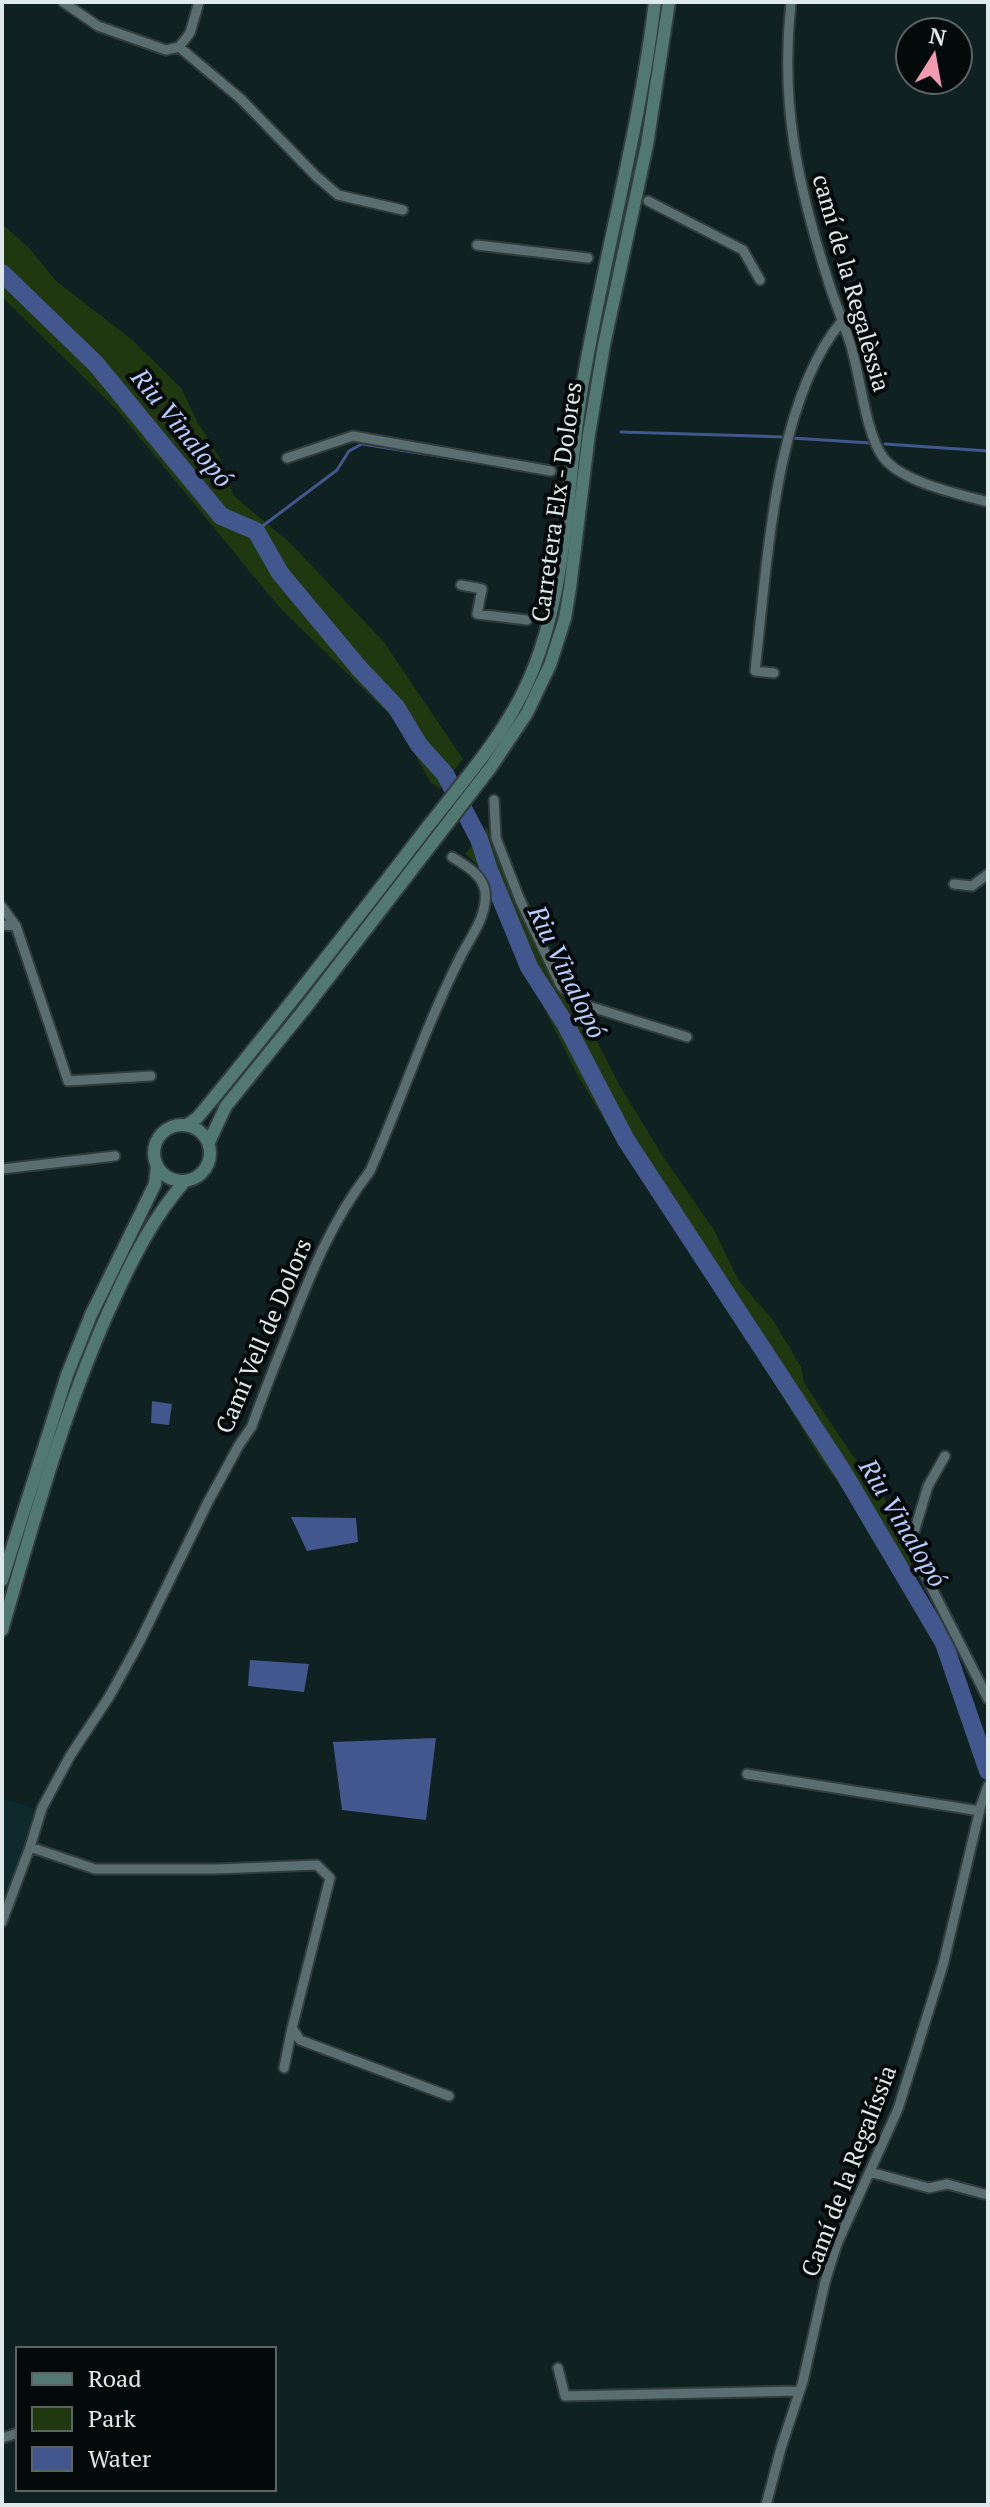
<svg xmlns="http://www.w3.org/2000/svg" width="990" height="2507" font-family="'PT Serif',serif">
<rect width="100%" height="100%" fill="#102122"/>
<path fill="#0e2a2c" d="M2,1798L34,1808L25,1848L2,1906Z"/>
<path fill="#1f3810" d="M2,224L29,248L56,281L131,339L181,388L198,423L221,460L233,495L291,544L383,641L463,759L440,789L431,783L398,723L279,607L117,410L2,297Z
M487,827L513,897L545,969L565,1000L581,1011L620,1086L662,1155L714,1230L739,1281L773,1320L801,1367L804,1383L851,1453L884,1497L907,1540L915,1580L930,1602L952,1647L988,1741V1754L981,1769L972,1749L939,1651L917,1609L872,1540L847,1495L816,1452L743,1330L618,1143L577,1074L550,1020L516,951L482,869L465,854Z"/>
<path fill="#41578d" d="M152,1401L172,1404L169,1425L151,1423Z
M291,1517L356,1518L358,1542L307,1551Z
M250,1660L309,1664L304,1692L248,1686Z
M436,1738L426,1820L342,1810L333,1742Z"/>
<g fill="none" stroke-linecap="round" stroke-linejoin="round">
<path stroke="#41578d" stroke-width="3" d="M621,432L785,437
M792,438L870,443
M885,444L988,451
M256,531L337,470L349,451L362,444L475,462"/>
<path stroke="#41578d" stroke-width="18" d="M2,273L96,364L221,516L256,531L280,573L359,668L396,707L419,745L445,774L479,839L489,870L529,967L566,1025L626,1140L843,1472L944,1643L988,1771"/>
<defs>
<path id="street" d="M63,2L98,26L166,50L179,47L190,33L199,2
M791,2C780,101 797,183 827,277C834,301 844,323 851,346C860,375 866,435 883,457C901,482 959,494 988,502
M179,47L241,99L316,176L338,195L403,210
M648,201L743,250L760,280
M477,245L588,258
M287,458L353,436L551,471
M461,585L482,589L477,614L527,620
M774,673L755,671C767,568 774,401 842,321
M494,800L496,838L520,900L561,986L582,1004L687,1037
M954,884L972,886L988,874
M2,907L16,926
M2,925L16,926L68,1081L151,1076
M2,1169L115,1156
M945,1456L928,1486L912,1539L918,1561L988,1699
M747,1774L980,1811
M30,1847L95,1869H215L317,1865L330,1878L292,2028L300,2040L449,2096
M2,1922L30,1847L42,1808L70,1756L109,1697L139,1643L208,1502L239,1445L252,1426C263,1394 276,1363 288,1332C310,1275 332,1220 370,1171C402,1099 426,1024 462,954C472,935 488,914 485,891C482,874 466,866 452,857
M284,2068L292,2028
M870,2172L929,2188L947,2184L988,2195
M558,2368L565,2396L799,2391
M2,2438L18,2433
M766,2505L781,2448L803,2381L825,2282L837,2244L898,2109L943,1965L981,1805L988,1786"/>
<path id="secondary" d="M187,1125L198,1117C275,1024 349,929 422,834C458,787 501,740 526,686C568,596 566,490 581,394C602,262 639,134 655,2
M154 1153a28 28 0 1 1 56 0a28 28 0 1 1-56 0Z
M209,1142L226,1106L303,1011L491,767L527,713L550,665L565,618L570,588L589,434L604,345L647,145L669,2
M2,1580L67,1375L91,1315L155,1184L157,1165
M2,1630C35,1517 66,1402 116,1295C135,1254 155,1215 185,1181"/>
</defs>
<use href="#street" stroke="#313c3d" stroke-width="13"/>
<use href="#secondary" stroke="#313c3d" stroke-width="16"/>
<use href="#street" stroke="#5a6e6f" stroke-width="9"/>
<use href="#secondary" stroke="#527971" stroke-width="12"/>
</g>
<g text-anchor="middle" stroke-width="8" stroke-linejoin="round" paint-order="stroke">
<g font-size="24" fill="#dee9e9" stroke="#04090a">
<text transform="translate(851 283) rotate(74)" y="8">camí de la Regalèssia</text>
<text transform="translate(557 502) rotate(-82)" y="8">Carretera Elx - Dolores</text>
<text transform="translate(264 1336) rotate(-67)" y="8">Camí Vell de Dolors</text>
<text transform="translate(849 2171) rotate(-69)" y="8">Camí de la Regalíssia</text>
</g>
<g font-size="26" font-style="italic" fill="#b7cdff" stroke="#04090a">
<text transform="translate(182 428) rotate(51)" y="9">Riu Vinalopó</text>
<text transform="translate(567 972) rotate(64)" y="9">Riu Vinalopó</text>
<text transform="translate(903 1523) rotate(59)" y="9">Riu Vinalopó</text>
</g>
</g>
<rect width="990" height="2507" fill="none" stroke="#dee9e9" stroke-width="8"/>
<rect x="16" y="2347" width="260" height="144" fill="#04090a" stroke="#5b6363" stroke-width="2"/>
<rect x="32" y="2373" width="40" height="12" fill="#527971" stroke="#5b6363" stroke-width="2"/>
<text x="88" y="2387" font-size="24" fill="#dee9e9">Road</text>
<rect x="32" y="2407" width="40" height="24" fill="#1f3810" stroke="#5b6363" stroke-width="2"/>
<text x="88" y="2427" font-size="24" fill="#dee9e9">Park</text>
<rect x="32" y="2447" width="40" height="24" fill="#41578d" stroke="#5b6363" stroke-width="2"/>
<text x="88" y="2467" font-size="24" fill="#dee9e9">Water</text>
<g transform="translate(934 56) rotate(11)"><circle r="38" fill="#04090a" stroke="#5b6363" stroke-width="2"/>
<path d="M0-6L14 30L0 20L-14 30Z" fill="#f29ab0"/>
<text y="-12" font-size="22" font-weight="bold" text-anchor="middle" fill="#dee9e9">N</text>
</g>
</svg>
